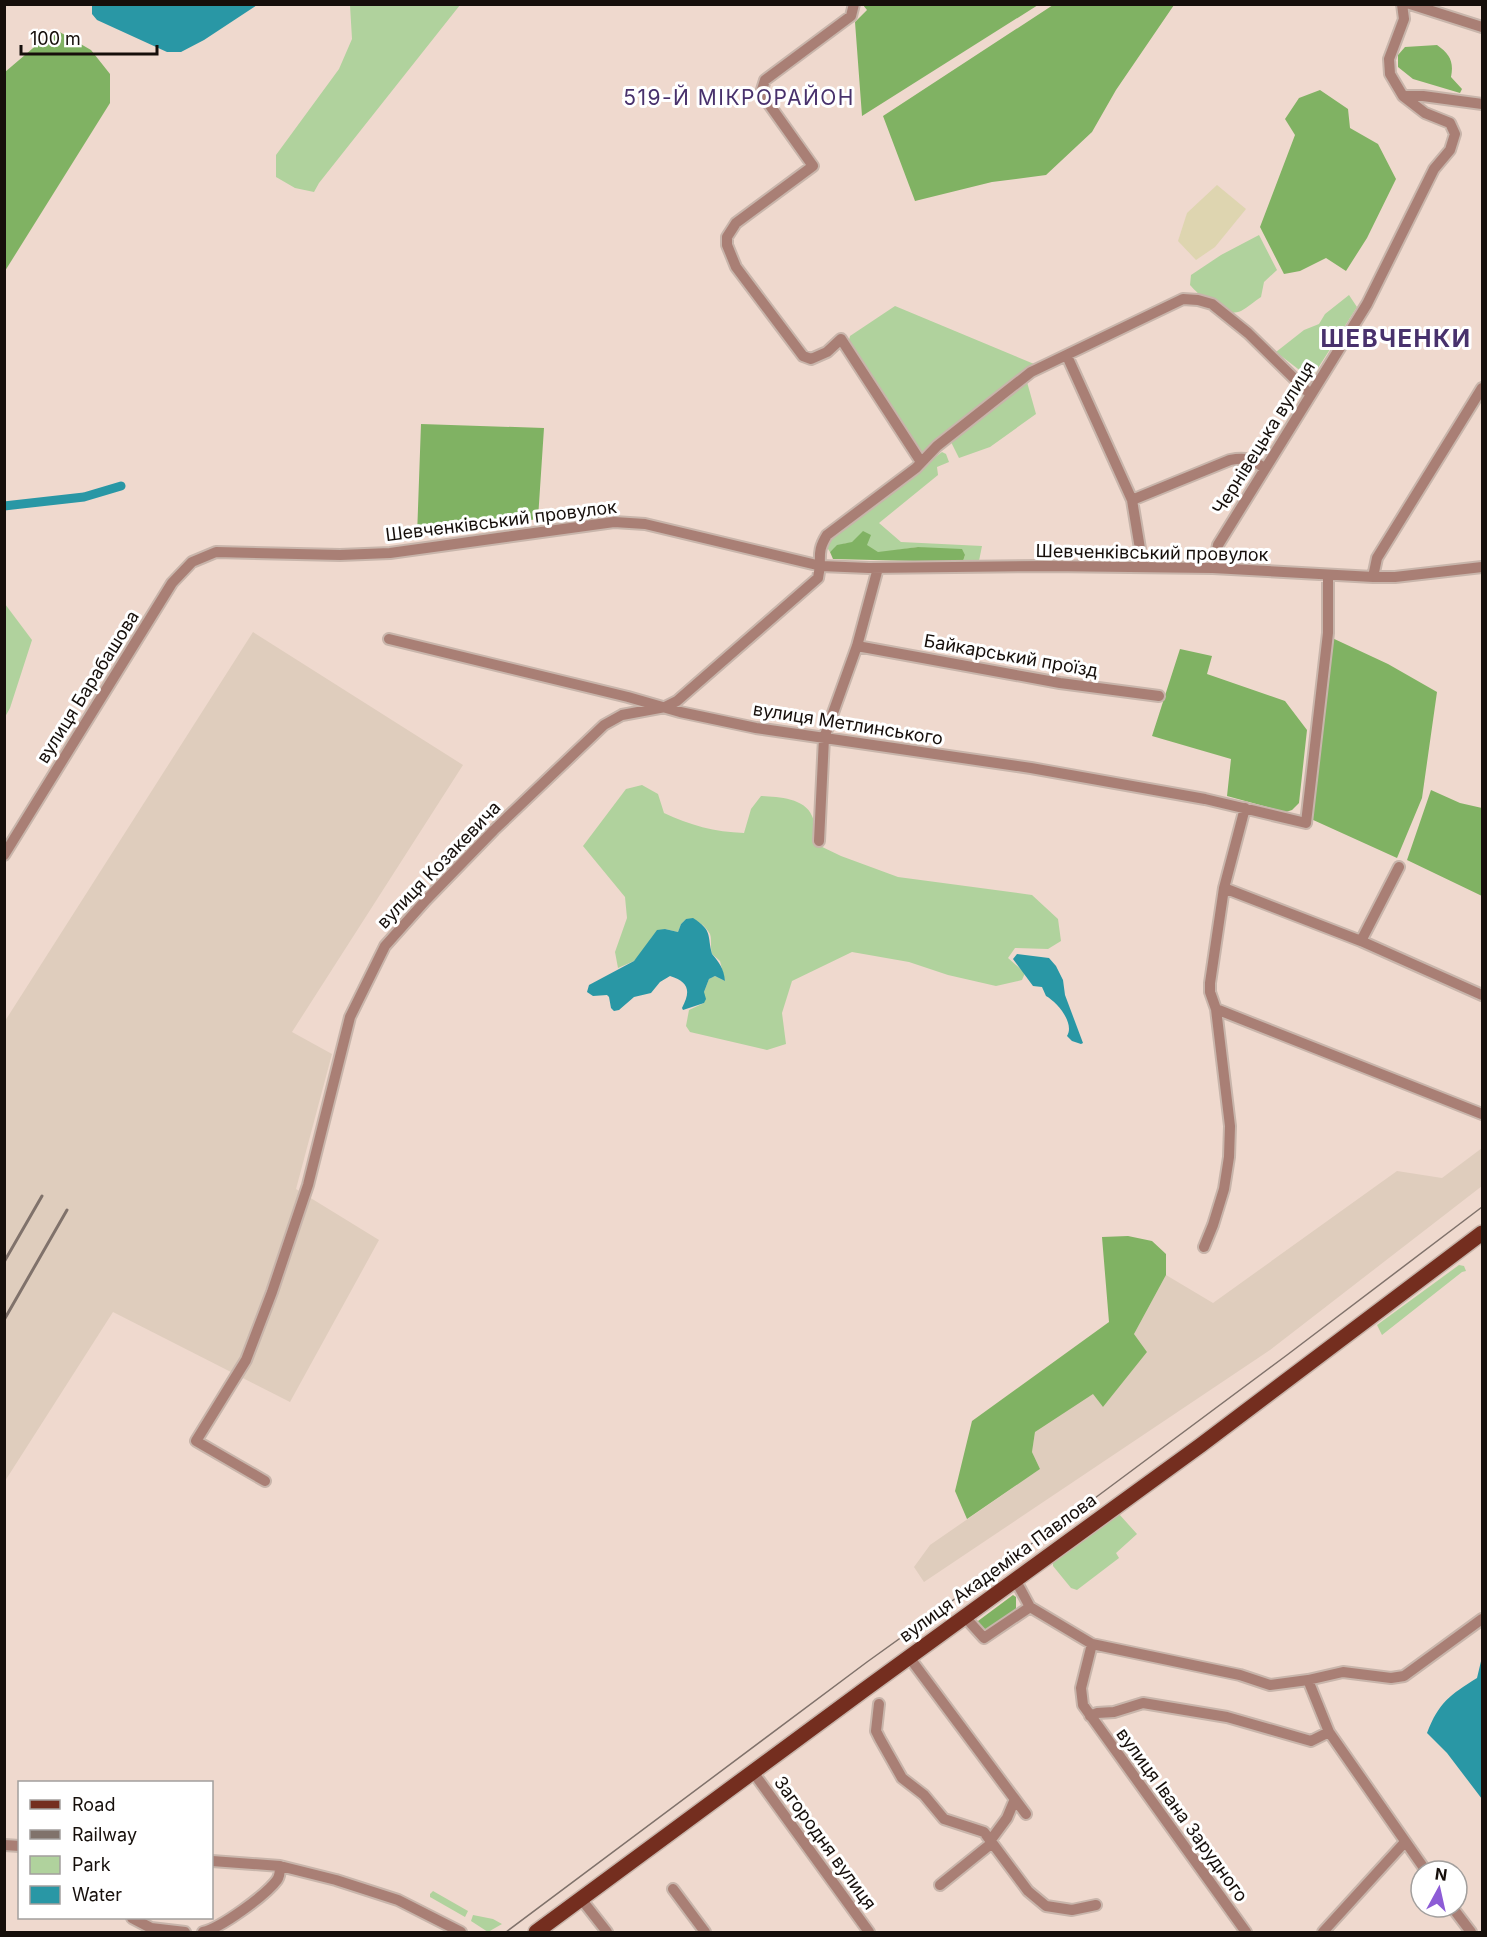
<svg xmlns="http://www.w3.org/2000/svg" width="1487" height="1937" font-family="Inter,sans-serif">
<rect width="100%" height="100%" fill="#efd9ce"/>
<path fill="#dfcdbd" d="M253,632L463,765L292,1032L332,1054L296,1189L379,1240L290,1402L113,1312L5,1481V1021Z
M1482,1148V1186L1270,1350L924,1582L914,1567L930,1545L1040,1469L1032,1452L1035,1432L1093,1393L1103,1407L1147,1352L1134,1334L1166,1275L1213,1303L1397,1171L1442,1178Z"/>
<path fill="#b0d29d" d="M350,5H460L319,183L314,192L295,188L276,177V155L339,69L352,39Z
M1259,235L1277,270L1264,282L1261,297C1255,301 1248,307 1241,311C1223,319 1201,297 1190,285L1191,275L1221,255Z
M1349,295L1357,307L1311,379L1276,352L1304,330L1319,324L1325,314Z
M895,306L1039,366L922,458L848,344L850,336Z
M1027,382L1036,414L990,447L959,458L951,442Z
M942,452L946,454L949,462L937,467L938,475L879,523L901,542L982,546L979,561H963L965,555L918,547L878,553C863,541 845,538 830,552L826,546L827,540Z
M5,604L32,640L10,708L5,717Z
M642,785L658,794L664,813C689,825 715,832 744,833L751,809L761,796C778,797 805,798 812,816C816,823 815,836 816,844L841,856L898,877L1032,895L1058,919L1061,941L1048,949L1015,948L1008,958L1025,973L1022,980L996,986L948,975L909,962L852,952L792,981L782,1013L786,1044L767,1050L690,1032L686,1026L689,1010L704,1003V992L709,979L715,976L725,981L720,961L712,954C710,948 712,940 710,934C705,925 696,918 686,919L681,924L678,932L665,929L652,937L647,947L634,961L618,968L615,952L627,918L625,897L583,846L626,789Z
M1459,1265L1464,1266L1466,1271L1462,1272L1382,1335L1377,1325Z
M1119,1514L1137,1534L1116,1553L1119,1558L1077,1590L1071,1588L1053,1566V1562Z
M433,1891L468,1911L465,1917L430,1897V1894Z
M473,1915L493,1919L502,1924L488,1932L471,1921Z"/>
<path fill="#80b263" d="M863,5H1038L862,116L855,22L867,10Z
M1053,5H1174L1116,90L1092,132L1046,175L992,182L915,201L883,116Z
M58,31L91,50L110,74V103L5,271V72L39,43Z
M1437,45C1450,54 1454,62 1451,77L1462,89L1460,93L1413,79L1398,67V55L1405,47Z
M1320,90L1348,109L1350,128L1378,144L1396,179L1367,238L1346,271L1326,258L1300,271L1284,274L1260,227L1295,135L1285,119L1299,98Z
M421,424L544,428L538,519L417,536Z
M863,531L871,535L867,545L878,552L918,547L962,549L965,555L963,561L955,562L833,559L830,552L837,545L852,542Z
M1330,637L1388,664L1437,692L1422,798L1397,858L1311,819Z
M1180,649L1212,656L1207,674L1285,701L1307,730L1299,803L1292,810L1286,812L1227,796L1231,759L1152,736Z
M1431,790L1460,803L1482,808V896L1407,860Z
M1128,1236L1152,1241L1166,1254V1275L1134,1334L1147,1352L1103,1407L1093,1394L1035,1432L1032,1452L1040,1469L967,1519L955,1491L972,1421L1109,1322L1102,1237Z
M1013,1595L1016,1597V1609L985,1630H982L978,1624V1621Z"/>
<path fill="#ded5b0" d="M1217,185L1246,209L1215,247L1196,260L1178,241L1187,213Z"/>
<path fill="#2997a5" d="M92,5V4L257,5L204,40L181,52H167L97,20L92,14Z
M693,918C713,931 707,935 712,954C719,962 724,969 725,981L715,976L709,979L704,992L706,999L704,1003L683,1010L682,1008C691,991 689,982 670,976L660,982L651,993L634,997L619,1010L614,1011L611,1008L609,997L607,995L593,996L587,992L589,985L634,961L657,930L665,929L678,932L681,924L686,919Z
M1017,954L1049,958L1056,966L1063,980L1065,995L1083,1043L1081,1044L1072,1041L1067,1036C1075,1023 1057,1002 1046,996L1042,987L1033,986L1013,959Z
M1482,1657V1799L1447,1753L1427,1733C1439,1702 1450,1695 1477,1678Z"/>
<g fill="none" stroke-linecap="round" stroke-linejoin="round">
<path stroke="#2997a5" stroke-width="9" d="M4,506L84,497L121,486"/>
<defs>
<path id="street" d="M854,4L851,16L765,80L761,93L813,166L736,223L727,237V245L736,267L803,356L811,359L827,352L841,339L921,462
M1410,4L1482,27
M1403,96H1423L1482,104
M1067,356L1132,500L1143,567
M1132,500L1230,460C1245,457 1252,459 1264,468
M1213,568L1218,545L1367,304L1434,169L1450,150L1455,134L1450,123L1425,113L1403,96L1390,74L1389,59L1404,19L1402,4
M1373,577L1377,558L1482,388
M389,639L628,697L680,712L756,728L1031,768L1205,799L1306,823L1328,633V575
M857,646L1060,683L1159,696
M819,841L824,738L857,646L878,568
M4,855L172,583L192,562L216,552L340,555L390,553L614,522L645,524L821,566L869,568L1047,566L1213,568L1373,577H1395L1482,567
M1224,888L1361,941L1482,995
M1361,941L1399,867
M1216,1009L1482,1114
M1204,1247L1213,1225L1224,1189L1229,1157L1230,1126L1216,1009L1210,992V983L1224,888L1245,808
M265,1481L196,1441L246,1360L272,1292L308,1185L350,1017L385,946L426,900L494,830L604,725L622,715L665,707L677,701L818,578C823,558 815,554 827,535L916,468L937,446L1031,372L1183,299L1198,300L1212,304L1248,333L1310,394
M1016,1581L1030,1607L1092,1644L1240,1675L1270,1685L1308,1680L1343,1672L1391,1678L1404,1676L1482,1619
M965,1617L984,1638L1030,1607
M1092,1644L1081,1688L1083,1705L1246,1932
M909,1657L1026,1814
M1308,1680L1329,1732
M879,1704L876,1731L880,1739L902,1778L924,1795L944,1819L984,1832L1028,1891L1046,1906L1072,1910L1096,1905
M1090,1716L1097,1713L1114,1712L1143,1703L1227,1717L1311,1741L1329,1732L1426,1871
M753,1772L869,1932
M990,1841L1007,1818L1015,1799
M4,1845L20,1846
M212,1861L280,1866L336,1880L398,1900L461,1932
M940,1885L992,1843
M673,1889L705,1932
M582,1900L607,1932
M1452,1907L1471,1932
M132,1918L151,1928L185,1932
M203,1932C221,1928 266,1895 277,1880C280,1876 280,1871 280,1866
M1323,1932L1405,1842"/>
<path id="primary" d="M536,1932L864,1690L1201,1445L1482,1233"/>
</defs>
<use href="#street" stroke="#c8b5ab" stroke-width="14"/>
<use href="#primary" stroke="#c8b5ab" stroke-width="18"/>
<use href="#street" stroke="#a97f75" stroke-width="10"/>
<use href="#primary" stroke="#742e1f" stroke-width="15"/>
<path stroke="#80726b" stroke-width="1.5" d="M506,1932L867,1662L1091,1501L1287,1355L1482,1207"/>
<path stroke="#80726b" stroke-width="3" d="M4,1262L42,1196
M4,1320L67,1210"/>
</g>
<g text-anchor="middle" stroke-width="6" stroke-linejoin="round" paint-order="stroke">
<g font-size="18" fill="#160f0b" stroke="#fff">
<text transform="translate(1264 438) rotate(-58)" y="6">Чернівецька вулиця</text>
<text transform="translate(501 521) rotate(-7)" y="6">Шевченківський провулок</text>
<text transform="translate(1152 553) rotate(1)" y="6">Шевченківський провулок</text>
<text transform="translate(1011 656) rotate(10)" y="6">Байкарський проїзд</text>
<text transform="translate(88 687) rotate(-58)" y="6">вулиця Барабашова</text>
<text transform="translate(848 724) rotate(9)" y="6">вулиця Метлинського</text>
<text transform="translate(439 865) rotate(-46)" y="6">вулиця Козакевича</text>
<text transform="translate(998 1568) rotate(-36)" y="6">вулиця Академіка Павлова</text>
<text transform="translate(1182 1815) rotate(54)" y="6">вулиця Івана Зарудного</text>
<text transform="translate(825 1843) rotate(54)" y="6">Загородня вулиця</text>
</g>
<g font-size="21" letter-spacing="1.5" fill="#48316c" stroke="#fff">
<text x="739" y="105">519-Й МІКРОРАЙОН</text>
</g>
<g font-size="24" font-weight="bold" letter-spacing="1.5" fill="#48316c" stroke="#fff">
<text x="1396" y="347">ШЕВЧЕНКИ</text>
</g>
</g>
<rect width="1487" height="1937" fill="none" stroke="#160f0b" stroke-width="12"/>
<rect x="18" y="1781" width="195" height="138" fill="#ffffff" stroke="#a29f9d" stroke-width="1.5"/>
<rect x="30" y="1800" width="30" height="9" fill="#742e1f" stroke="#a29f9d" stroke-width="1.5"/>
<text x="72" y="1811" font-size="18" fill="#160f0b">Road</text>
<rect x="30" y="1830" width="30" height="9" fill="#80726b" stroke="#a29f9d" stroke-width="1.5"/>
<text x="72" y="1841" font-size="18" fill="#160f0b">Railway</text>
<rect x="30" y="1856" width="30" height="18" fill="#b0d29d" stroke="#a29f9d" stroke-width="1.5"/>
<text x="72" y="1871" font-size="18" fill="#160f0b">Park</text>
<rect x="30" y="1886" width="30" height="18" fill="#2997a5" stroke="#a29f9d" stroke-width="1.5"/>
<text x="72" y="1901" font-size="18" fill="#160f0b">Water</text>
<g transform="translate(1439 1889) rotate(8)"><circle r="28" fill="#ffffff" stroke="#a29f9d" stroke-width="1.5"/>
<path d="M0-4.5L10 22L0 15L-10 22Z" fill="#8d5cd6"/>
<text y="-9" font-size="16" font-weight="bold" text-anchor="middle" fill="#160f0b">N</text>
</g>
<path d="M21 45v9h136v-9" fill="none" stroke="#160f0b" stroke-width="3"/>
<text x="30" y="45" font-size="18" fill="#160f0b" stroke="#ffffff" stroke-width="4.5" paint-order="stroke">100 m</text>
</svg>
